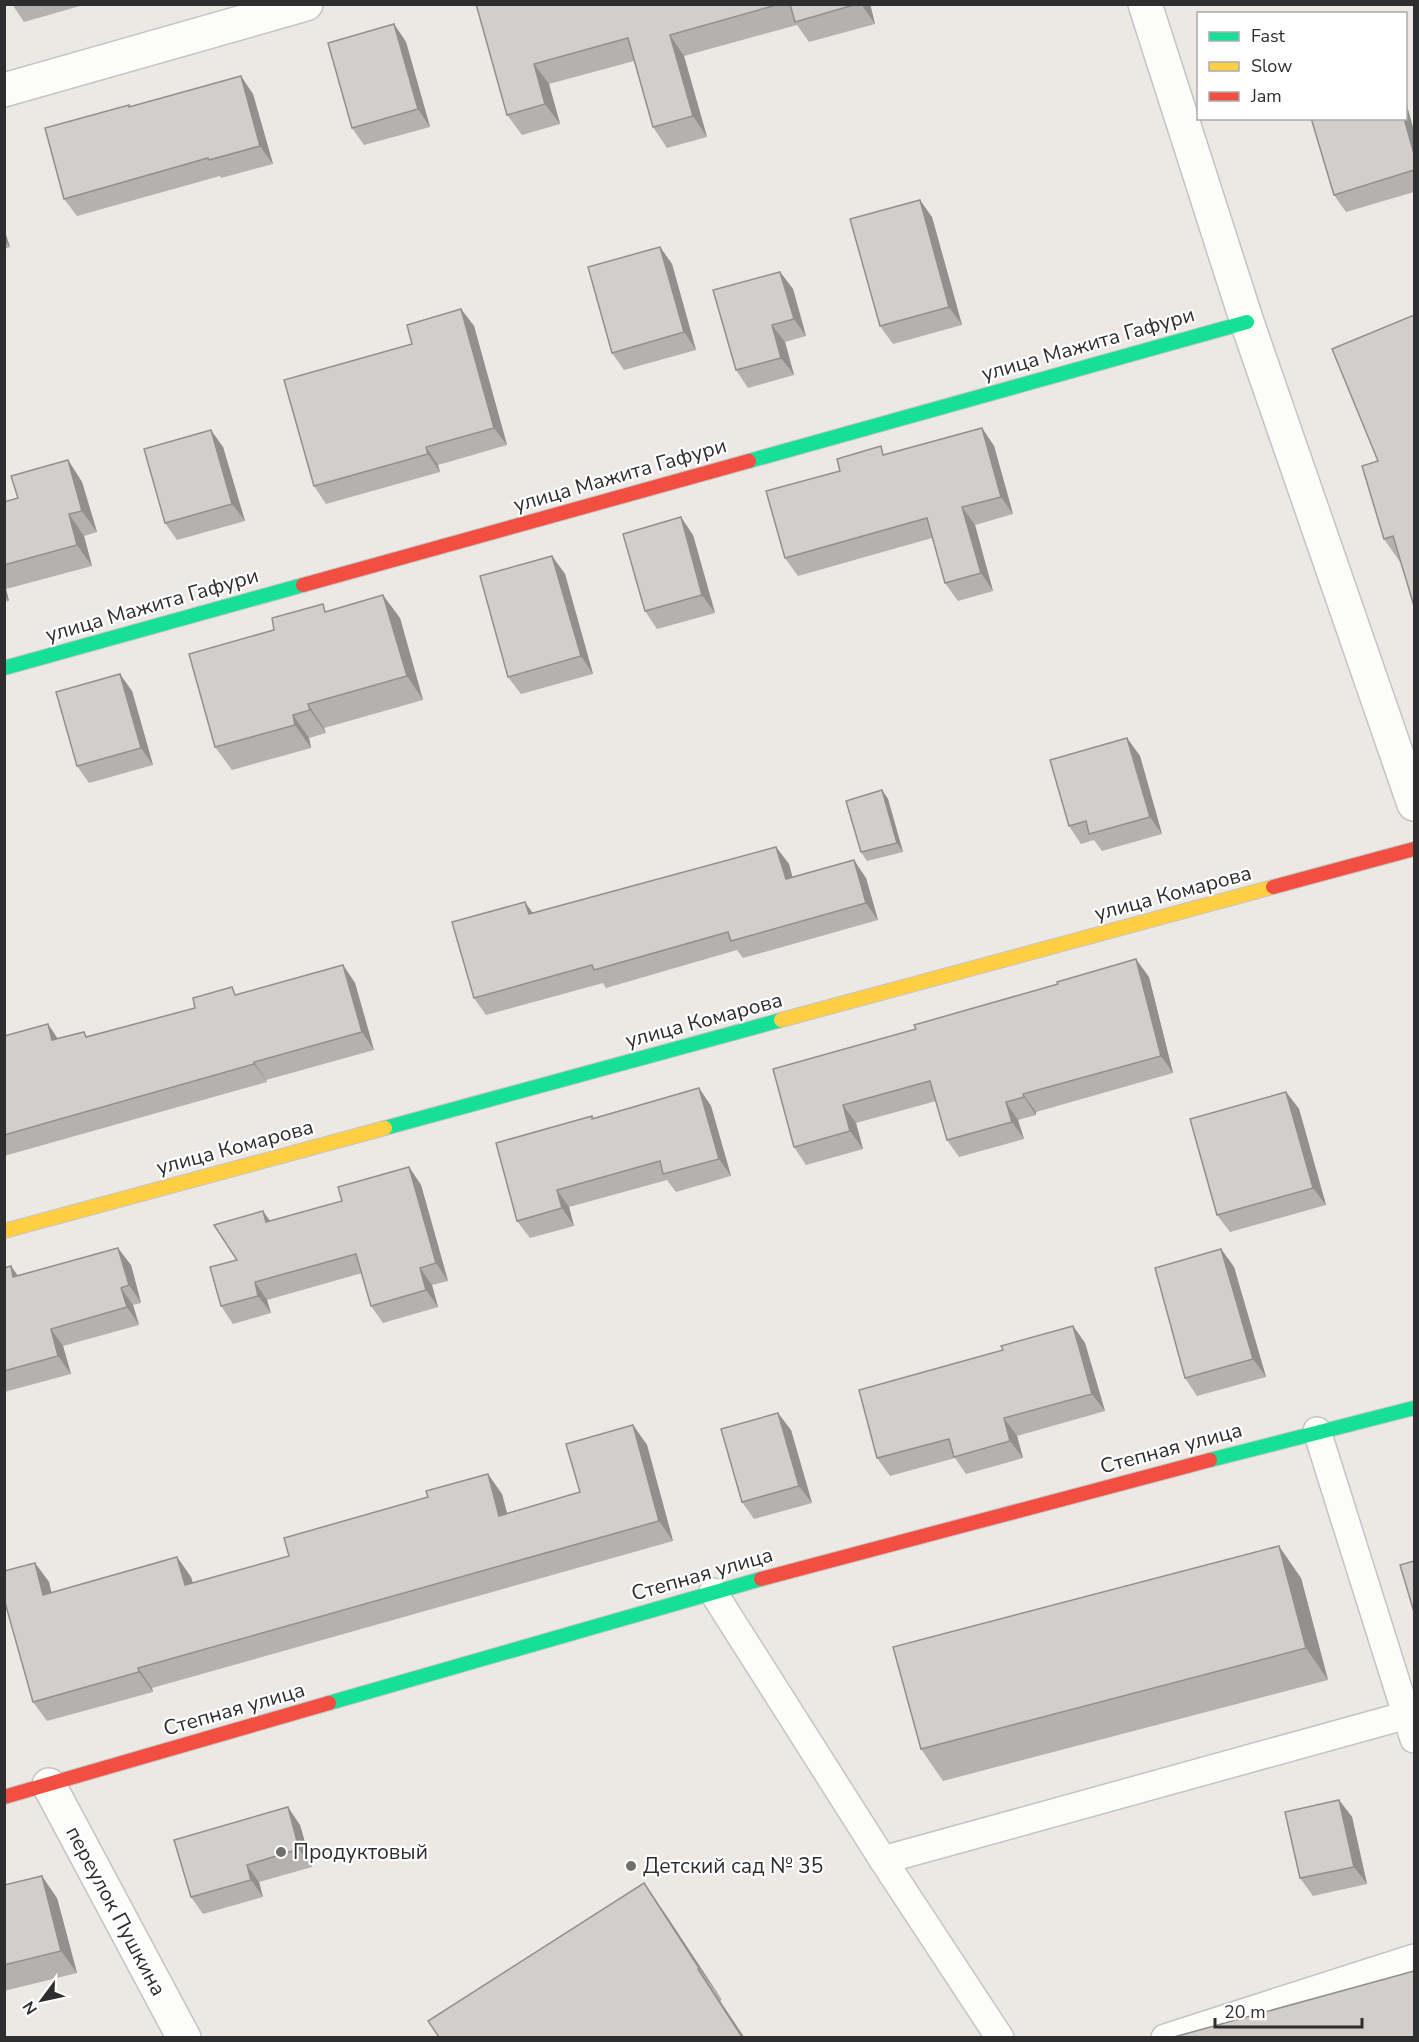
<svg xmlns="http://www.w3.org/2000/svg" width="1419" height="2042" viewBox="0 0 1419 2042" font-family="'Nunito Sans',sans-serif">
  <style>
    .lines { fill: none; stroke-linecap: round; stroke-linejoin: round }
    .lane-casing { stroke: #c5c4c5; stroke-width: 30 }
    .street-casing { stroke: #c5c4c5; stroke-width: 36 }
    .fast-casing { stroke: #c5c4c5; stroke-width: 16 }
    .slow-casing { stroke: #c5c4c5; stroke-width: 16 }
    .jam-casing { stroke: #c5c4c5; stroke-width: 16 }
    .lane { stroke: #fcfcfb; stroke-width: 27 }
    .street { stroke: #fcfcfb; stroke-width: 33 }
    .fast { stroke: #16e098; stroke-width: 14 }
    .slow { stroke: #ffcf43; stroke-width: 14 }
    .jam { stroke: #f24e42; stroke-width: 14 }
    .wall { fill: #b4b1af }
    .shaded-wall { fill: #92908e }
    .building { fill: #d1cecb; stroke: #92908e; stroke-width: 1.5 }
    .poi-dot { fill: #706f6e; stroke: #fff; stroke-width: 2 }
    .labels { text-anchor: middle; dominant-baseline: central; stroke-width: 4.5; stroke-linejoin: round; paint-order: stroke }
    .street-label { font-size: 21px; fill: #2e2e2e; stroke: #fff }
    .poi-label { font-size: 21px; fill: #2e2e2e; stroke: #fff; text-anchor: start }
  </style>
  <rect width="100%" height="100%" fill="#ece8e4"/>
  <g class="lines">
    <g class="lane-casing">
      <g id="lane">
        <path d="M1317,1431L1414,1739"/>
        <path d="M713,1592L883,1860L1000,2038"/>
        <path d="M883,1860L1407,1715"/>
        <path d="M1165,2038L1414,1958"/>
      </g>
    </g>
    <g class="street-casing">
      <g id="street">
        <path d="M1145,4L1247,322L1414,804"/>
        <path d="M4,90L306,4"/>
        <path d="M49,1785L184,2038"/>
      </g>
    </g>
    <g class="fast-casing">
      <g id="fast">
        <path d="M749,461L1247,322"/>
        <path d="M4,668L303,585"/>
        <path d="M385,1128L781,1020"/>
        <path d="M1210,1460L1414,1408"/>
        <path d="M329,1703L761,1579"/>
      </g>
    </g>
    <g class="slow-casing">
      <g id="slow">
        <path d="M781,1020L1273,887"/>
        <path d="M4,1231L385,1128"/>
      </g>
    </g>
    <g class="jam-casing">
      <g id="jam">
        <path d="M303,585L749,461"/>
        <path d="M1273,887L1414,849"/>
        <path d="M761,1579L1210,1460"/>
        <path d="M4,1797L329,1703"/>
      </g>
    </g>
    <use href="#lane" class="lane"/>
    <use href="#street" class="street"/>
    <use href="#fast" class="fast"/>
    <use href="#slow" class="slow"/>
    <use href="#jam" class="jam"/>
  </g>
  <g class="wall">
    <path d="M12,4H87L24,22Z"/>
    <path d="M476,4H870L875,24L809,42L797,25L684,56L707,137L667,148L653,127L634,61L549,84L560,124L522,135L507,115Z"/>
    <path d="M394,24L406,42L430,127L364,145L352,128Z"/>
    <path d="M253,94L273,164L221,178L220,176L77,216L64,199L129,105L130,107Z"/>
    <path d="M1406,102L1414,131V192L1346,212L1334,195L1406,118Z"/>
    <path d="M932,217L962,325L893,344L880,326Z"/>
    <path d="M4,229L10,247L4,249Z"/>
    <path d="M660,247L672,264L696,350L624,370L612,353Z"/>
    <path d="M780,272L793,289L806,336L785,342L794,375L748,388L736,370Z"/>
    <path d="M461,309L474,326L507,445L438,465L440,472L326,504L314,486L412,344Z"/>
    <path d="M1414,315L1401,562H1400L1384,539L1378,461Z"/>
    <path d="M982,428L994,446L1013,514L975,525L993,591L958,601L945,583L932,538L798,576L785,558L840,471L886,454Z"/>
    <path d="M223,447L245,521L177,540L165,523Z"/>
    <path d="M68,460L82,482L97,532L84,536L92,566L6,589L9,601L4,602V502L18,498Z"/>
    <path d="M693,535L715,613L657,629L645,611Z"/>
    <path d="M552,556L565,574L593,674L521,694L508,677Z"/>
    <path d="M327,611L400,618L423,700L324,728L326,733L309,738L311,748L232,770L215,747L274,630Z"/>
    <path d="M132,691L153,765L89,783L77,766Z"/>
    <path d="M1127,738L1140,756L1162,834L1102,851L1094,840L1081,844L1069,826Z"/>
    <path d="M882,790L888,799L903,852L867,861L861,852Z"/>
    <path d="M776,847L789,864L792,877L866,878L878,920L743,958L737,950L606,988L603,983L486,1015L474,998L533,913Z"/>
    <path d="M343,965L355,983L374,1050L266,1080L267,1082L4,1156V1076L58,1039L88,1037L195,1008L238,994Z"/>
    <path d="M1149,977L1173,1073L1036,1112V1115L1018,1120L1024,1139L959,1157L947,1140L936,1101L856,1123L863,1149L806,1165L794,1147L773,1069Z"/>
    <path d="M699,1088L711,1106L731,1176L676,1192L667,1180L569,1207L574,1226L530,1238L517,1221L592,1116L593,1118Z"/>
    <path d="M1286,1092L1299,1109L1326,1205L1230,1232L1217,1215Z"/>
    <path d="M409,1167L421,1185L448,1281L432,1285L438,1307L383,1323L371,1306L362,1273L267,1300L271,1313L233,1324L221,1306L237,1260L270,1221L342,1201Z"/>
    <path d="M1221,1249L1234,1267L1266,1377L1197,1396L1185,1378Z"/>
    <path d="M131,1265L141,1303L133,1305L139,1325L63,1346L71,1374L4,1392V1268L11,1266L17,1275Z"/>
    <path d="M1073,1326L1085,1343L1105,1411L1017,1436L1023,1458L966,1474L955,1458L890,1476L877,1458Z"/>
    <path d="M633,1425L647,1445L673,1541L152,1688L153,1692L47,1721L33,1702L35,1563L49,1582L51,1593L177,1557L191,1577L193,1583L289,1556L502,1494L507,1513L580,1492Z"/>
    <path d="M791,1430L812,1503L754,1519L742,1502Z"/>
    <path d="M1301,1578L1328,1680L943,1781L921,1749Z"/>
    <path d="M1339,1800L1352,1817L1367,1884L1313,1896L1300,1878Z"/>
    <path d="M300,1825L312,1867L259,1882L263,1897L203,1914L191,1897Z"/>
    <path d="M4,1885L57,1898L77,1973L4,1991Z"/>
    <path d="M666,1915L722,2000L720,2001L744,2037H439Z"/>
  </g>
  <g class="shaded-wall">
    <path d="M861,4H870L875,24Z"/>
    <path d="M394,24L406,42L430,127L418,109Z"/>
    <path d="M670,35L684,56L707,137L693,116Z"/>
    <path d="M534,64L549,84L560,124L545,104Z"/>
    <path d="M241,76L253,94L273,164L260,146Z"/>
    <path d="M1406,102L1414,131V154L1404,118H1406Z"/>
    <path d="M920,200L932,217L962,325L949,307Z"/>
    <path d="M4,229L10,247L4,240Z"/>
    <path d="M660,247L672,264L696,350L684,332Z"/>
    <path d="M780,272L793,289L806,336L794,319Z"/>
    <path d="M461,309L474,326L507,445L494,428Z"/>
    <path d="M772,325L785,342L794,375L781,358Z"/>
    <path d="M982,428L994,446L1013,514L1001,497Z"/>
    <path d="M211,430L223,447L245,521L232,504Z"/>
    <path d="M426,447L438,465L440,472L428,454Z"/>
    <path d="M68,460L82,482L97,532L82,511Z"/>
    <path d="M962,507L975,525L993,591L981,573Z"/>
    <path d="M69,514L84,536L92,566L77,545Z"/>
    <path d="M681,517L693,535L715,613L702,595Z"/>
    <path d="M552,556L565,574L593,674L581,656Z"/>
    <path d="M4,588L6,589L9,601L4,595Z"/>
    <path d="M383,595L400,618L423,700L407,676Z"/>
    <path d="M120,674L132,691L153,765L141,748Z"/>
    <path d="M308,704L324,728L326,733L310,710Z"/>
    <path d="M293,715L309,738L311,748L295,725Z"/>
    <path d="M1127,738L1140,756L1162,834L1150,817Z"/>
    <path d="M882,790L888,799L903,852L897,843Z"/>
    <path d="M776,847L789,864L798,897L786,879Z"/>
    <path d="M854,860L866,878L878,920L866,903Z"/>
    <path d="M525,902L537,919L529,914Z"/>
    <path d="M1136,959L1149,977L1173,1073L1161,1056Z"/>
    <path d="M343,965L355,983L374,1050L362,1032Z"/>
    <path d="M48,1024L60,1042L52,1040Z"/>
    <path d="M254,1062L266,1080L267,1082L254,1064Z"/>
    <path d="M699,1088L711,1106L731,1176L719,1159Z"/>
    <path d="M1286,1092L1299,1109L1326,1205L1313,1188Z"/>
    <path d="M1023,1094L1036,1112V1115L1024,1097Z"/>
    <path d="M1006,1102L1018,1120L1024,1139L1012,1122Z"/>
    <path d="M843,1105L856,1123L863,1149L850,1131Z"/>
    <path d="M409,1167L421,1185L448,1281L436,1263Z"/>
    <path d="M557,1190L569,1207L574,1226L562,1208Z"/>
    <path d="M263,1211L275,1228L266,1222Z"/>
    <path d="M118,1248L131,1265L141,1303L129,1285Z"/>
    <path d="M1221,1249L1234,1267L1266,1377L1253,1359Z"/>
    <path d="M11,1266L23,1283L13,1277Z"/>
    <path d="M420,1268L432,1285L438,1307L426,1290Z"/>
    <path d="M255,1282L267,1300L271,1313L258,1296Z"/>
    <path d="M121,1288L133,1305L139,1325L127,1307Z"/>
    <path d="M1073,1326L1085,1343L1105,1411L1092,1394Z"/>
    <path d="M51,1329L63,1346L71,1374L58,1356Z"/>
    <path d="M778,1413L791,1430L812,1503L799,1486Z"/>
    <path d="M1004,1418L1017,1436L1023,1458L1010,1441Z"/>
    <path d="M633,1425L647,1445L673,1541L659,1521Z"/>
    <path d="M488,1474L502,1494L513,1536L499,1516Z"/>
    <path d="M1279,1546L1301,1578L1328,1680L1306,1648Z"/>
    <path d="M177,1557L191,1577L199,1605L185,1585Z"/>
    <path d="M35,1563L49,1582L57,1615L43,1595Z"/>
    <path d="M138,1668L152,1688L153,1692L139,1672Z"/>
    <path d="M1339,1800L1352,1817L1367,1884L1354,1867Z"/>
    <path d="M288,1807L300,1825L312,1867L299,1849Z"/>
    <path d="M247,1865L259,1882L263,1897L251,1880Z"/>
    <path d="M42,1876L57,1898L77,1973L61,1951Z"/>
    <path d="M644,1883L666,1915L722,2000L699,1968Z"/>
    <path d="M698,1969L720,2001L744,2037H742Z"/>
  </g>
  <g class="building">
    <path d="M476,4H780L670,35L693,116L653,127L628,38L534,64L545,104L507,115Z"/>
    <path d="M790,4H857L795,22Z"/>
    <path d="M394,24L418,109L352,128L328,43Z"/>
    <path d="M241,76L260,146L209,160L208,158L64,199L45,128L129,105V107Z"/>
    <path d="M1311,118H1404L1414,154V170L1334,195Z"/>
    <path d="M920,200L949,307L880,326L850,219Z"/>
    <path d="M660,247L684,332L612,353L588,267Z"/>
    <path d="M780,272L794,319L772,325L781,358L736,370L713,290Z"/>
    <path d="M461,309L494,428L426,447L428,454L314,486L284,380L412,344L407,325Z"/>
    <path d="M1414,315V606L1393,536L1384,539L1362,466L1378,461L1332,349Z"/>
    <path d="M982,428L1001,497L962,507L981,573L945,583L927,518L785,558L766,491L840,471L837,459L881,446L883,455Z"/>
    <path d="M211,430L232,504L165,523L144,449Z"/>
    <path d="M68,460L82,511L69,514L77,545L4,565V502L18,498L11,476Z"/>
    <path d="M681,517L702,595L645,611L623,534Z"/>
    <path d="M552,556L581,656L508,677L480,576Z"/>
    <path d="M383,595L407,676L308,704L310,710L293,715L295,725L215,747L189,654L274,630L272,618L323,604L325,612Z"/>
    <path d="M120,674L141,748L77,766L56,692Z"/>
    <path d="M1127,738L1150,817L1089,834L1086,821L1069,826L1050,760Z"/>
    <path d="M882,790L897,843L861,852L846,801Z"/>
    <path d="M776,847L786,879L854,860L866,903L731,941L728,932L594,970L592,965L474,998L452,922L525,902L529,914Z"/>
    <path d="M1136,959L1161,1056L1023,1094L1024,1097L1006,1102L1012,1122L947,1140L930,1081L843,1105L850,1131L794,1147L773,1069L916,1029L914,1025L1058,984L1057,982Z"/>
    <path d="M343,965L362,1032L254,1062V1064L4,1135V1036L48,1024L52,1040L84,1032L86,1037L195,1008L193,998L232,987L235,995Z"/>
    <path d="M699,1088L719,1159L663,1174L660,1161L557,1190L562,1208L517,1221L496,1143L592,1116V1119Z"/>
    <path d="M1286,1092L1313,1188L1217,1215L1190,1119Z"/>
    <path d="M409,1167L436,1263L420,1268L426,1290L371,1306L356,1254L255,1282L258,1296L221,1306L210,1267L237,1260L214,1225L263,1211L266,1222L342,1201L338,1187Z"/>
    <path d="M118,1248L129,1285L121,1288L127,1307L51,1329L58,1356L4,1371V1268L11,1266L13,1277Z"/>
    <path d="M1221,1249L1253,1359L1185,1378L1155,1268Z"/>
    <path d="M1073,1326L1092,1394L1004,1418L1010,1441L954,1457L949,1439L877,1458L859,1390L1003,1350L1001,1346Z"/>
    <path d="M778,1413L799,1486L742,1502L721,1429Z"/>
    <path d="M633,1425L659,1521L138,1668L139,1672L33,1702L4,1599V1571L35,1563L43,1595L177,1557L185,1585L289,1556L284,1538L428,1497L426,1491L488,1474L499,1516L580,1492L566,1444Z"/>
    <path d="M1279,1546L1306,1648L921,1749L893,1647Z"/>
    <path d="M1414,1561V1612L1400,1565Z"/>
    <path d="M1339,1800L1354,1867L1300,1878L1285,1812Z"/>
    <path d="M288,1807L299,1849L247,1865L251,1880L191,1897L174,1840Z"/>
    <path d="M42,1876L61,1951L4,1965V1885Z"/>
    <path d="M644,1883L699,1968L698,1969L742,2037H439L428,2021Z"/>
    <path d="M1414,1971V2037H1174Z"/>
  </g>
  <g class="poi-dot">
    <circle cx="281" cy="1852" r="6"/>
    <circle cx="631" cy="1866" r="6"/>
  </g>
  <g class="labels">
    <g class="street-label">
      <text transform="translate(1088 344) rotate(-16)">улица Мажита Гафури</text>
      <text transform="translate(620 475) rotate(-16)">улица Мажита Гафури</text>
      <text transform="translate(152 605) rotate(-16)">улица Мажита Гафури</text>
      <text transform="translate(1173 893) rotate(-15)">улица Комарова</text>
      <text transform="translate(704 1020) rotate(-15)">улица Комарова</text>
      <text transform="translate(235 1147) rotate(-15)">улица Комарова</text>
      <text transform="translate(1171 1448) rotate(-15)">Степная улица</text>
      <text transform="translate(702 1574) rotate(-16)">Степная улица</text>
      <text transform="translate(234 1709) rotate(-16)">Степная улица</text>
      <text transform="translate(116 1911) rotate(62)">переулок Пушкина</text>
    </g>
    <g class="poi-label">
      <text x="293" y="1852">Продуктовый</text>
      <text x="643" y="1866">Детский сад № 35</text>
    </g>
  </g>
  <rect width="1419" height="2042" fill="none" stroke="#2e2e2e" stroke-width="12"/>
  <rect x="1197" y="12" width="210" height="108" fill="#ffffff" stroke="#ababab" stroke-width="1.5"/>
  <rect x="1209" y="32" width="30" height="9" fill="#16e098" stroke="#ababab" stroke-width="1.5"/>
  <text x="1251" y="42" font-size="18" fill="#2e2e2e">Fast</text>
  <rect x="1209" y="62" width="30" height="9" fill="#ffcf43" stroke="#ababab" stroke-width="1.5"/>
  <text x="1251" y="72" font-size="18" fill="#2e2e2e">Slow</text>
  <rect x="1209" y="92" width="30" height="9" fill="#f24e42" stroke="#ababab" stroke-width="1.5"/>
  <text x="1251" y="102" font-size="18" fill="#2e2e2e">Jam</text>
  <g transform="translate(42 2000) rotate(237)" stroke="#ffffff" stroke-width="4.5" paint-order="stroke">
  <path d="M0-4.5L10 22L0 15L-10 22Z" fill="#2e2e2e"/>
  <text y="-9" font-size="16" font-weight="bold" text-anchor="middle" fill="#2e2e2e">N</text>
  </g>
  <path d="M1215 2018v9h147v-9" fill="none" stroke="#2e2e2e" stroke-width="3"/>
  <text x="1224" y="2018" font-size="18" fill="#2e2e2e" stroke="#ffffff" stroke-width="4.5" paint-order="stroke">20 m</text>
</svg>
